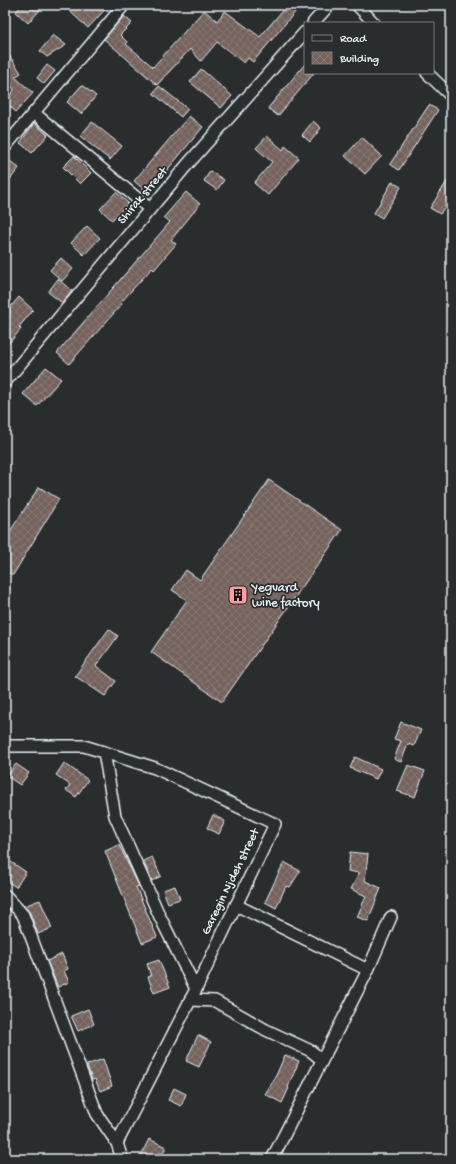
<svg xmlns="http://www.w3.org/2000/svg" width="456" height="1164" viewBox="0 0 456 1164" font-family="'Gochi Hand',sans-serif">
  <style>
    .building { fill: url(#building-cross-hatch); stroke: #e8f1f8 }
    .lines { fill: none; stroke-linecap: round; stroke-linejoin: round }
    .street-casing { stroke: #e8f1f8; stroke-width: 14 }
    .street { stroke: #2a2d2e; stroke-width: 11 }
    .labels { text-anchor: middle; dominant-baseline: central; stroke-width: 3.5; stroke-linejoin: round; paint-order: stroke }
    .street-label { font-size: 13px; fill: #e8f1f8; stroke: #2a2d2e }
    .poi-label { font-size: 13px; fill: #e8f1f8; stroke: #2a2d2e; text-anchor: start }
  </style>
  <defs>
    <pattern id="building-cross-hatch" width="8" height="8" patternUnits="userSpaceOnUse"><rect width="8" height="8" fill="#74625b"/><path d="M0 0l8 8M0 8l8-8" fill="none" stroke="#887973"/></pattern>
  </defs>
  <rect width="100%" height="100%" fill="#2a2d2e"/>
  <filter id="ink" filterUnits="userSpaceOnUse"><feTurbulence type="fractalNoise" baseFrequency=".025" numOctaves="2"/><feDisplacementMap in="SourceGraphic" scale="8" xChannelSelector="R" yChannelSelector="G"/><feConvolveMatrix kernelMatrix="1 2 1 2 8 2 1 2 1" color-interpolation-filters="sRGB"/></filter>
  <g filter="url(#ink)">
    <g class="building">
      <path d="M22,5H38L42,8L28,23L16,12Z"/>
      <path d="M63,5H109L88,28Z"/>
      <path d="M287,5H301L253,62L248,58L244,63L217,42L201,61L190,49L157,85L104,39L124,16L132,23L120,35L127,42L126,44L153,67L204,10L217,21L225,11L260,37Z"/>
      <path d="M53,35L66,45L47,57L40,51Z"/>
      <path d="M5,49L21,73L15,77L33,93L16,112L5,102L14,90L5,75Z"/>
      <path d="M305,64V73H314L278,116L268,108Z"/>
      <path d="M47,65L55,71L44,84L37,78Z"/>
      <path d="M201,69L232,96L221,108L190,82Z"/>
      <path d="M82,85L96,96L81,114L67,102Z"/>
      <path d="M159,86L188,109L181,117L153,93Z"/>
      <path d="M429,105L438,110L399,170L390,164Z"/>
      <path d="M189,116L203,127L148,193L134,181Z"/>
      <path d="M313,121L321,128L310,142L302,135Z"/>
      <path d="M92,122L122,146L110,160L80,136Z"/>
      <path d="M34,123L48,135L32,153L20,143Z"/>
      <path d="M267,136L283,150L285,146L299,158L268,195L254,183L272,162L256,148Z"/>
      <path d="M362,137L382,156L365,174L345,156Z"/>
      <path d="M74,156L91,173L80,184L63,167Z"/>
      <path d="M5,157L19,168L5,186Z"/>
      <path d="M210,171L224,180L217,190L204,181Z"/>
      <path d="M451,175V197L440,214L430,208Z"/>
      <path d="M392,182L401,187L382,218L374,213Z"/>
      <path d="M116,192L128,203L112,220L100,209Z"/>
      <path d="M186,192L200,204L171,240L176,244L154,270L152,268L121,302L122,304L69,364L57,353L170,222L164,217Z"/>
      <path d="M87,226L100,238L84,255L71,243Z"/>
      <path d="M61,258L73,269L62,281L50,270Z"/>
      <path d="M58,279L72,291L62,303L48,292Z"/>
      <path d="M19,297L33,310L19,327L21,329L5,348V319L11,312L8,310Z"/>
      <path d="M46,367L61,379L37,406L23,394Z"/>
      <path d="M269,480L342,530L222,702L151,652L187,600L172,590L186,570L200,580Z"/>
      <path d="M39,487L59,499L13,575L5,571V539Z"/>
      <path d="M109,629L118,636L96,666L116,681L105,696L75,676Z"/>
      <path d="M401,722L421,730L414,746L408,744L401,762L394,759L401,741L394,739Z"/>
      <path d="M355,757L381,769L376,779L350,768Z"/>
      <path d="M64,763L88,780L76,797L66,790L70,785L56,775Z"/>
      <path d="M16,764L29,773L20,785L7,776Z"/>
      <path d="M408,765L425,771L415,797L397,791Z"/>
      <path d="M213,815L225,821L219,834L207,828Z"/>
      <path d="M119,845L139,886L136,887L157,937L142,943L105,851Z"/>
      <path d="M350,852L368,854L365,881L381,888L368,921L357,917L366,896L351,889L359,873L348,871Z"/>
      <path d="M152,857L161,876L152,881L143,861Z"/>
      <path d="M5,858L26,872L16,887L5,880Z"/>
      <path d="M284,862L300,871L290,887L286,886L276,908L265,902Z"/>
      <path d="M175,886L180,899L168,903L163,890Z"/>
      <path d="M40,900L52,928L38,934L30,913L24,906Z"/>
      <path d="M62,954L68,969L64,971L69,982L58,987L47,961Z"/>
      <path d="M159,960L170,987L154,993L148,977L151,976L147,964Z"/>
      <path d="M88,1009L94,1024L78,1031L71,1016Z"/>
      <path d="M198,1035L211,1042L199,1067L186,1061Z"/>
      <path d="M285,1055L299,1061L288,1087L289,1088L282,1103L265,1094L274,1080Z"/>
      <path d="M103,1059L112,1086L100,1091L95,1079L92,1080L87,1065Z"/>
      <path d="M174,1088L186,1094L181,1106L168,1100Z"/>
      <path d="M149,1139L166,1147L160,1159H150L141,1155Z"/>
    </g>
    <g class="lines">
      <g class="street-casing">
        <g id="street">
          <path d="M357,5L374,23"/>
          <path d="M313,23L329,5"/>
          <path d="M427,73L451,96"/>
          <path d="M34,113L150,209"/>
          <path d="M5,147L124,5"/>
          <path d="M5,382L187,165L305,32"/>
          <path d="M5,746H84L155,768L275,824L196,989L117,1143"/>
          <path d="M104,752L115,816L160,917L196,989"/>
          <path d="M5,895L23,915L97,1114L117,1143L122,1159"/>
          <path d="M236,905L368,970"/>
          <path d="M190,1000L215,1001L266,1030L311,1051L322,1060"/>
          <path d="M272,1159L368,970L391,917"/>
        </g>
      </g>
      <use href="#street" class="street"/>
    </g>
  </g>
  <defs>
    <g id="building-square" transform="scale(1)"><rect x="-9" y="-9" width="18" height="18" rx="4" fill="#ff9aa2" stroke="#2a2d2e"/><path d="M-4-6H4V6H1V3H-1V6H-4ZM-2.5-4.3h1.7v1.8h-1.7ZM.8-4.3h1.7v1.8H.8ZM-2.5-1h1.7V.8h-1.7ZM.8-1h1.7V.8H.8Z" fill="#111"/></g>
  </defs>
  <g fill-rule="evenodd">
    <use href="#building-square" x="238" y="595"/>
  </g>
  <g class="labels">
    <g class="street-label">
      <text transform="translate(143 196) rotate(-50)">Shirak street</text>
      <text transform="translate(231 882) rotate(-64)">Garegin Njdeh street</text>
    </g>
    <g class="poi-label">
      <text x="252" y="588">Yegvard<tspan x="252" dy="15">wine factory</tspan></text>
    </g>
  </g>
  <rect width="456" height="1164" fill="none" stroke="#2a2d2e" stroke-width="20"/>
  <rect x="10" y="10" width="436" height="1144" fill="none" stroke="#e8f1f8" stroke-width="1.5" filter="url(#ink)"/>
  <rect x="304" y="22" width="130" height="52" fill="#2a2d2e" stroke="#767b7f"/>
  <rect x="312" y="35" width="20" height="6" fill="#2a2d2e" stroke="#767b7f"/>
  <text x="340" y="42" font-size="12" fill="#e8f1f8">Road</text>
  <rect x="312" y="52" width="20" height="12" fill="url(#building-cross-hatch)" stroke="#767b7f"/>
  <text x="340" y="62" font-size="12" fill="#e8f1f8">Building</text>
</svg>
